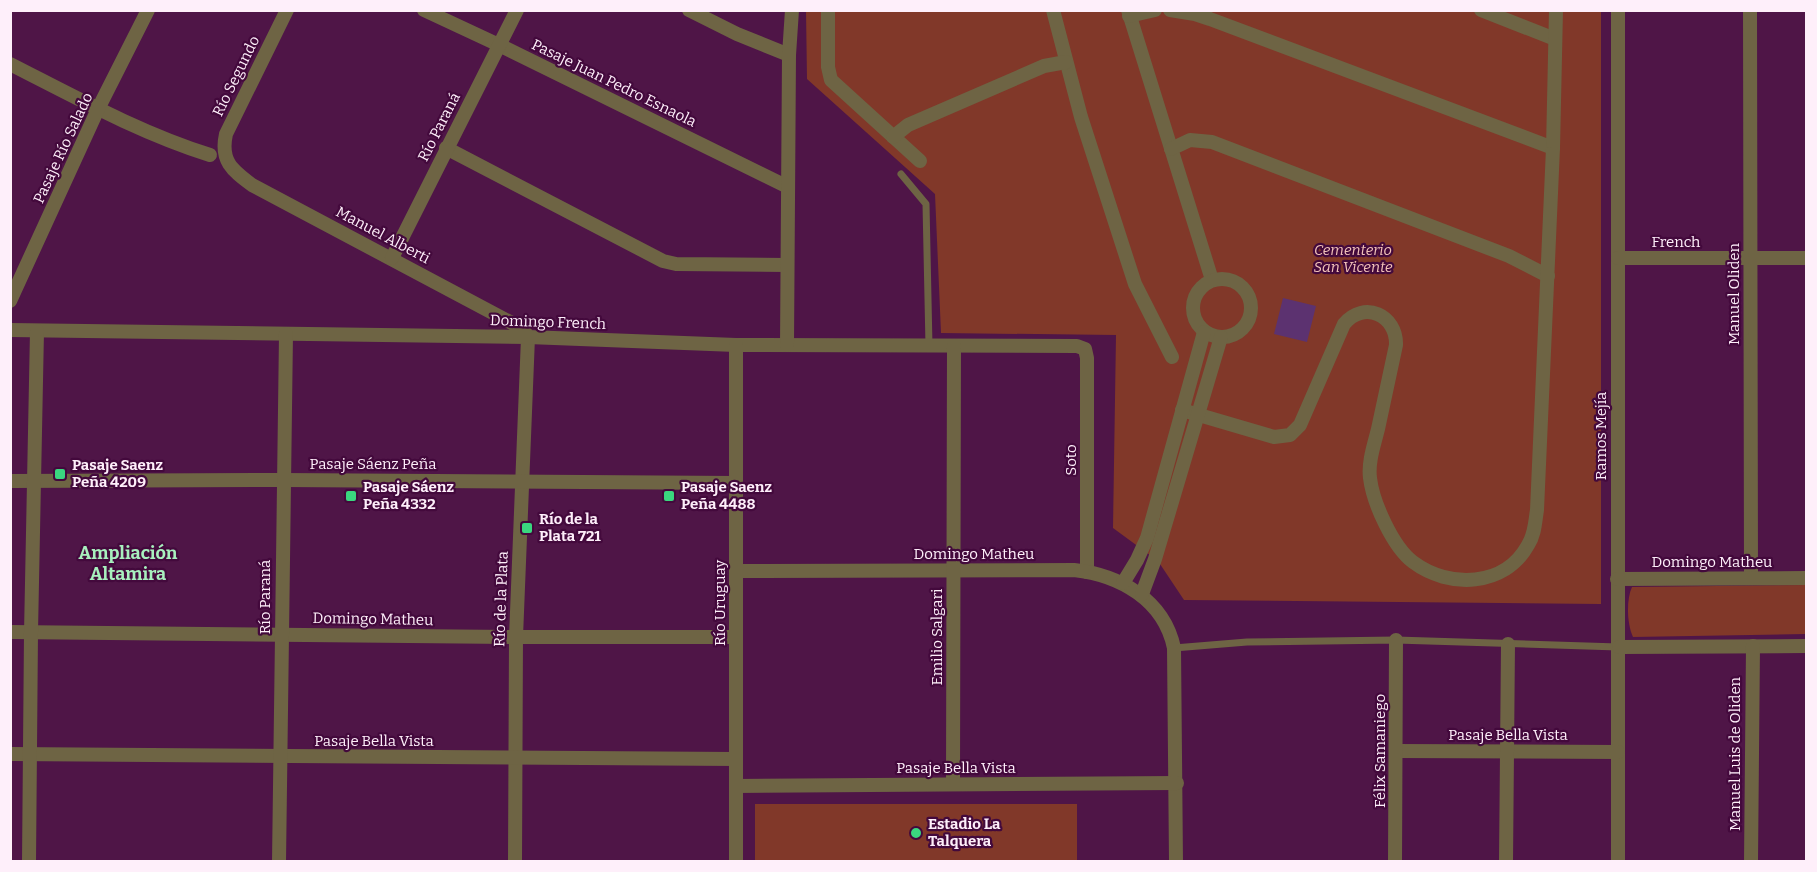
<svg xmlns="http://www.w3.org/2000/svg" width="1817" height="872" viewBox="0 0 1817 872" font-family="Bitter,serif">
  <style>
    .green { fill: #813829 }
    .building { fill: #5c3270 }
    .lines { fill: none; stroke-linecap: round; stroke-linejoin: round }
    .lane { stroke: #6e6444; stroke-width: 7 }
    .street { stroke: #6e6444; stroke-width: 14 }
    .poi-dot { fill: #3ad77f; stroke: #43093c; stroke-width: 2 }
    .labels { text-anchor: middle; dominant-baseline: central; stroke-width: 4.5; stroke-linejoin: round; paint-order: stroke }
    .street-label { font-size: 15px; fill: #feeffa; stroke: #43093c }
    .park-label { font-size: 15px; font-style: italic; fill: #f3c4b9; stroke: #43093c }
    .poi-label { font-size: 15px; font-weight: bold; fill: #feeffa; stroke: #43093c; text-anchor: start }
    .quarter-label { font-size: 18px; font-weight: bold; fill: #a8f0be; stroke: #43093c }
  </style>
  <rect width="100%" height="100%" fill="#4f1547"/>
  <g class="green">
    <path d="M806,11H1601V604L1184,600L1158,561L1113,528L1116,335L941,333L935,194L807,79Z"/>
    <path d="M1806,585V634L1633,637C1627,624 1626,600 1632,587Z"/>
    <rect x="755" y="804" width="322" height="57"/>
  </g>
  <path class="building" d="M1283,298L1316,306L1307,342L1274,334Z"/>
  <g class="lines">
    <g class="lane">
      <path d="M901,174L926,204L929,346"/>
      <path d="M1174,648L1247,642L1396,640L1618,647"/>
    </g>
    <g class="street">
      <path d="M287,10L226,134C220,161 232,170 252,185L523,329L528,337L516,637L515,862"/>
      <path d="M424,10L499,45L788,187"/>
      <path d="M689,10L737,34L789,55"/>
      <path d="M828,10V67L831,80L920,161"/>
      <path d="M1053,10L1081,117L1135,284L1172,357"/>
      <path d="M1128,10L1212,280"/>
      <path d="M1170,10L1195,14L1210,19L1553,148"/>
      <path d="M1481,10L1555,39"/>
      <path d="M1618,10V862"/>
      <path d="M1750,10L1751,578"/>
      <path d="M1129,16L1155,10"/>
      <path d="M10,64C75,97 140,133 210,155"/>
      <path d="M893,137L908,125L1044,66L1066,62"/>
      <path d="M446,148L663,261L676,264L787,265"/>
      <path d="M1171,149L1190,140L1212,142L1509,256L1548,276"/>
      <path d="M392,258L517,10"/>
      <path d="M1618,258H1806"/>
      <circle cx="1222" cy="308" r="29"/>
      <path d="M10,301L98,109L148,10"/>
      <path d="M10,330L528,337L736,345L1077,346L1085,349L1087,358V572"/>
      <path d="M787,345L789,55L792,10"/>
      <path d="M1182,410L1274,437L1290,435L1300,425L1344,324C1364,300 1397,315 1396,345C1390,373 1384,401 1378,429C1374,445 1368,462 1370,478C1373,503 1393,547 1413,562C1449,589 1505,587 1528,545C1535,534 1535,522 1537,510L1553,148L1556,10"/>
      <path d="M10,481L283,480L736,483"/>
      <path d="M736,571L1074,570C1120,575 1164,600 1174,648L1176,862"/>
      <path d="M1617,579L1806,578"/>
      <path d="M1123,583L1137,560L1147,538L1204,332"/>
      <path d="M1142,594L1155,559L1221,337"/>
      <path d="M10,632L516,637H736"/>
      <path d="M1619,647L1806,646"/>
      <path d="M1396,751L1618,752"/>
      <path d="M10,754L736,759"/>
      <path d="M953,784L954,346"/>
      <path d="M736,786L1177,783"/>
      <path d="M29,862L31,633L37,331"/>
      <path d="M279,862L286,334"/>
      <path d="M736,862V345"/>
      <path d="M1395,862L1396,640"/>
      <path d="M1506,862L1508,644"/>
      <path d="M1751,862L1753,646"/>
    </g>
  </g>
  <g class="poi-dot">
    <rect x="54" y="468" width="12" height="12" rx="3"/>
    <rect x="345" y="490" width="12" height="12" rx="3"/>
    <rect x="663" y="490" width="12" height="12" rx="3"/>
    <rect x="521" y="522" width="12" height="12" rx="3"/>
    <circle cx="916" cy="833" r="6"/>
  </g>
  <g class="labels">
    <g class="street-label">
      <text transform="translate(236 76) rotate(-64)">Río Segundo</text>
      <text transform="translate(614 83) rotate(26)">Pasaje Juan Pedro Esnaola</text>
      <text transform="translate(439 127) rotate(-63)">Río Paraná</text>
      <text transform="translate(63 148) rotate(-65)">Pasaje Río Salado</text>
      <text transform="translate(383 235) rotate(28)">Manuel Alberti</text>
      <text x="1676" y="242">French</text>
      <text transform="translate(1734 294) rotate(-90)">Manuel Oliden</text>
      <text transform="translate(548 322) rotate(2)">Domingo French</text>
      <text transform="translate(1601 436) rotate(-90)">Ramos Mejía</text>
      <text transform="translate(1071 460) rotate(-90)">Soto</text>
      <text x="373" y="464">Pasaje Sáenz Peña</text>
      <text x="974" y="554">Domingo Matheu</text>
      <text x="1712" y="562">Domingo Matheu</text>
      <text transform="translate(265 597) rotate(-90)">Río Paraná</text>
      <text transform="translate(501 599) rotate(-88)">Río de la Plata</text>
      <text transform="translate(720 603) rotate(-90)">Río Uruguay</text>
      <text transform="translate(373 619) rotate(1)">Domingo Matheu</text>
      <text transform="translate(937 637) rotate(-90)">Emilio Salgari</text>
      <text x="1508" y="735">Pasaje Bella Vista</text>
      <text x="374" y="741">Pasaje Bella Vista</text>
      <text transform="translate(1380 751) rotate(-90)">Félix Samaniego</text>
      <text transform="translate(1735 754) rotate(-90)">Manuel Luis de Oliden</text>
      <text x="956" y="768">Pasaje Bella Vista</text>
    </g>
    <g class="park-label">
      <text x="1353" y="250">Cementerio<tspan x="1353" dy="17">San Vicente</tspan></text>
    </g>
    <g class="poi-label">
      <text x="72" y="465">Pasaje Saenz<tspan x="72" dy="17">Peña 4209</tspan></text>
      <text x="363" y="487">Pasaje Sáenz<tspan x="363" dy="17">Peña 4332</tspan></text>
      <text x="681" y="487">Pasaje Saenz<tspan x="681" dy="17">Peña 4488</tspan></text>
      <text x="539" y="519">Río de la<tspan x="539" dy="17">Plata 721</tspan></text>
      <text x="928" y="824">Estadio La<tspan x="928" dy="17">Talquera</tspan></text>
    </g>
    <g class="quarter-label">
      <text x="128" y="553">Ampliación<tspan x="128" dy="21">Altamira</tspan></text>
    </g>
  </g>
  <rect width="1817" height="872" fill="none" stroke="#feeffa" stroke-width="24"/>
</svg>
